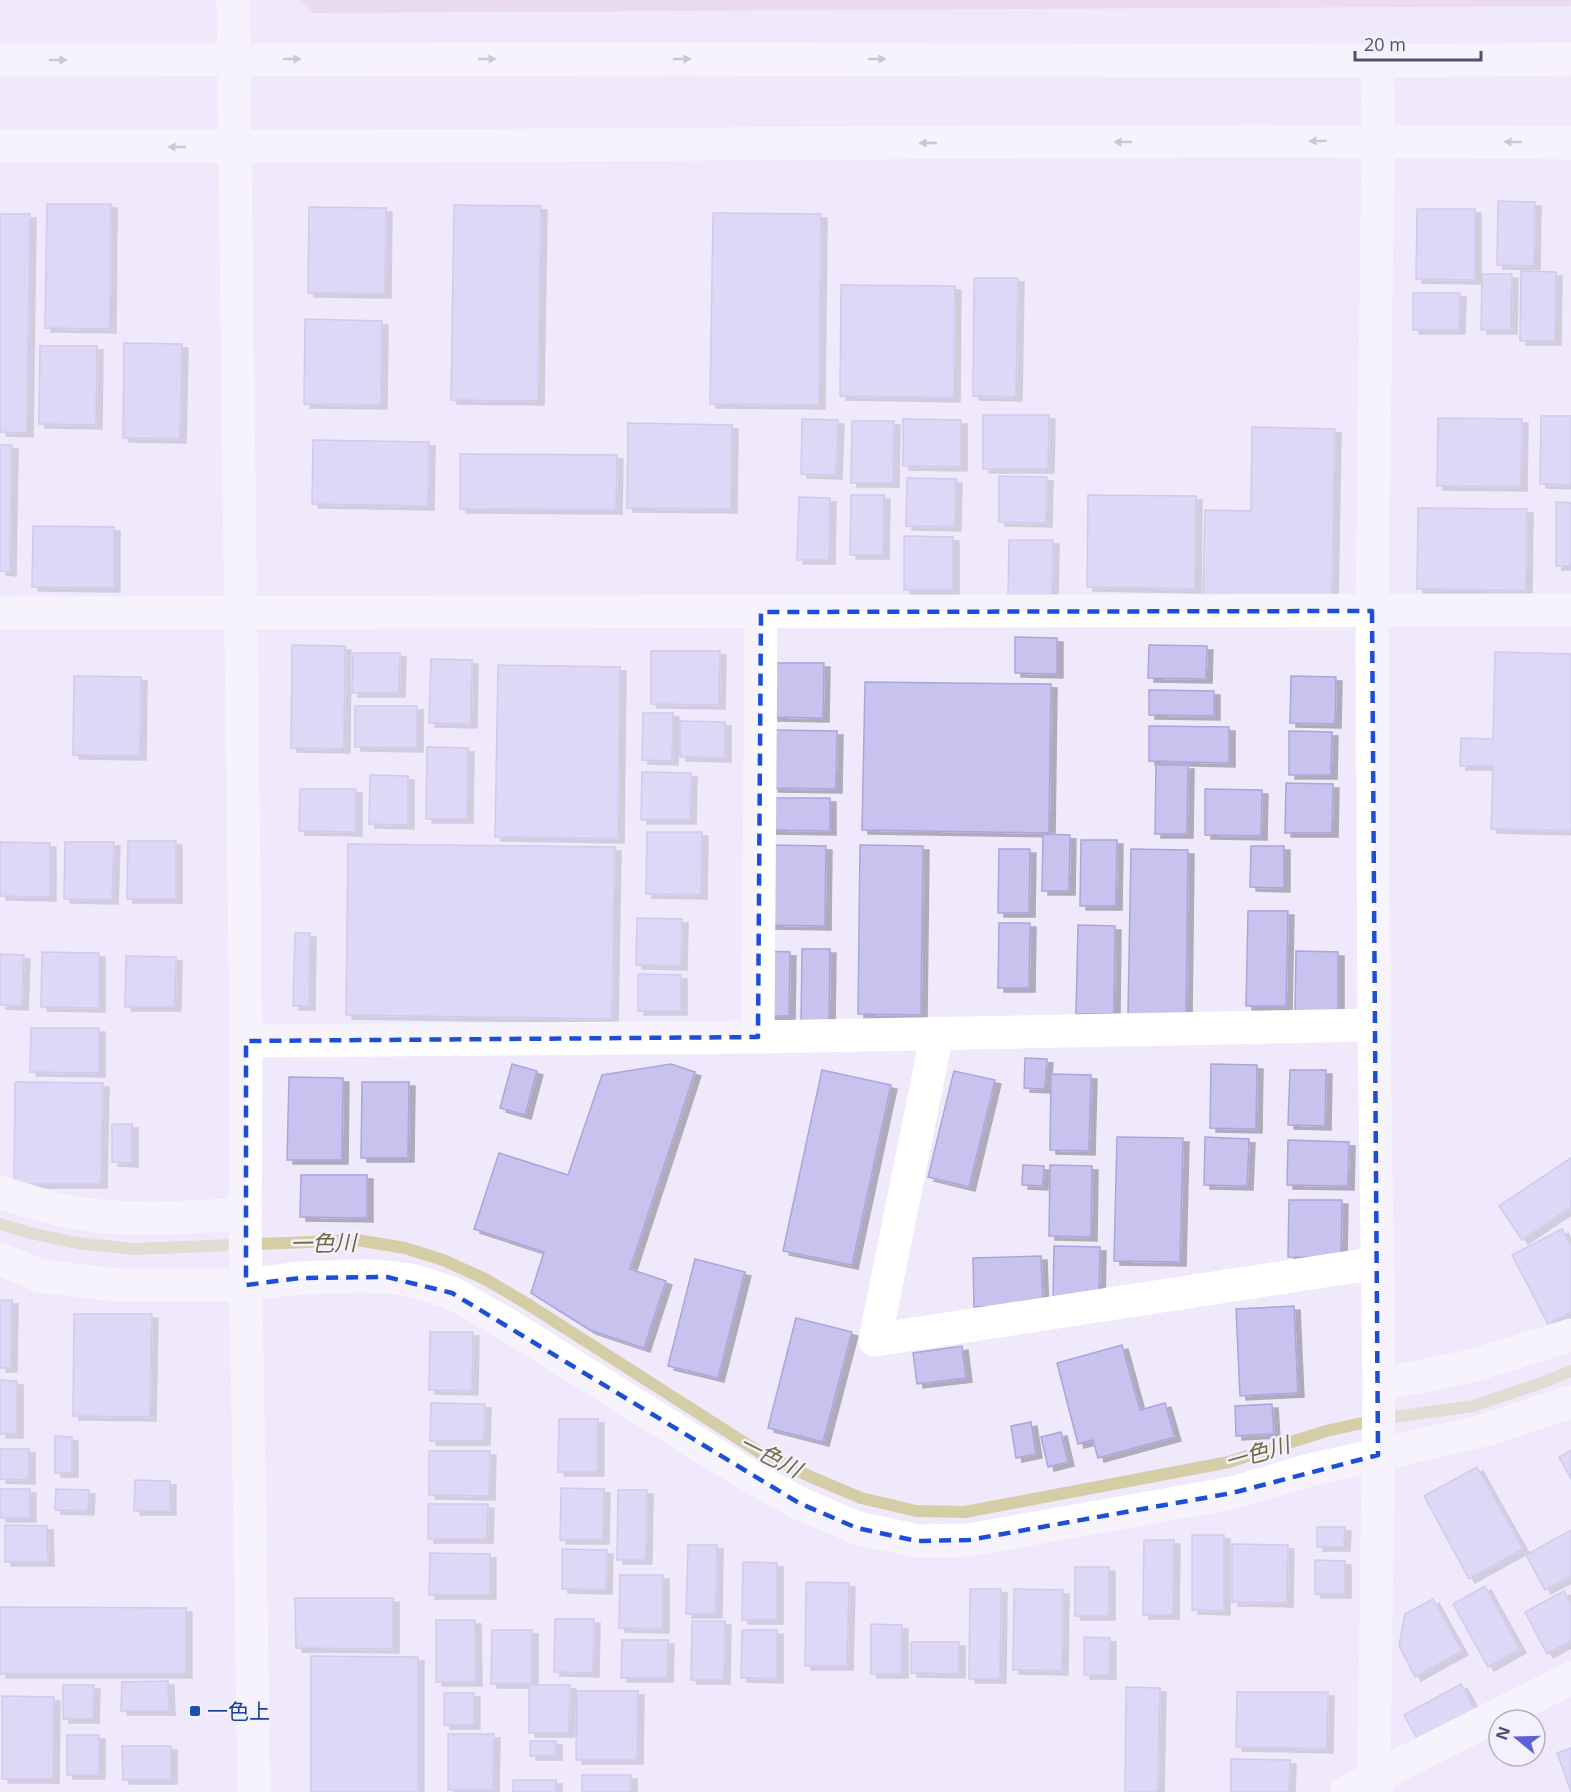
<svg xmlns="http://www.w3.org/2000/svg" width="1571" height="1792" viewBox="0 0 1571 1792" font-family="'Open Sans','Noto Sans JP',sans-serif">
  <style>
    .green { fill: #e7c9de }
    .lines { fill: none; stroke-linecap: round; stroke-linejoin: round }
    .stream { stroke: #d4cda6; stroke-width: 12 }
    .building { fill: #c8c3ee; stroke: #aaa5df; stroke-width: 1.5; filter: url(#shadow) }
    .minor { stroke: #fff; stroke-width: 33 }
    .oneway { fill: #9f9eb2 }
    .marked { fill: none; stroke: #1d4ed8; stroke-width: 4.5; stroke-dasharray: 12 8; stroke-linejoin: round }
    .transit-dot { fill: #1a4fb4; stroke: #f4f0fd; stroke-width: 2 }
    .labels { text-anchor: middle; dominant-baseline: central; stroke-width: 5; stroke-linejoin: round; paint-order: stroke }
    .transit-label { font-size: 21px; fill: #164399; stroke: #f4f0fd; text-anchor: start }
    .water-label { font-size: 22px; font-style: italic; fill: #706a41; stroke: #f4f0fd }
  </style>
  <defs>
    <filter id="shadow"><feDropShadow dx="6" dy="4" stdDeviation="0" flood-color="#0004"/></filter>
  </defs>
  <rect width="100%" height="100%" fill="#efe9fb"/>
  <path class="green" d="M299,0H1571V6L312,13Z"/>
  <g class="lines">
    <path class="stream" d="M0,1224L30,1233L77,1243L134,1249L357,1240L405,1248L443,1260L485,1279L529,1305L759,1452L809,1476L861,1498L916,1511L965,1512L1229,1462L1326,1431L1380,1419L1473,1406L1547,1381L1571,1371"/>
  </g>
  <g class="building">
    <path d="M1498,201L1535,202L1534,266L1497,265Z"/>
    <path d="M47,204H111L110,329L45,328Z"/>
    <path d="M454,205L541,206L538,401L451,400Z"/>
    <path d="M309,207L386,208L385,294L308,293Z"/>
    <path d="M1417,209H1475V280L1416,279Z"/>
    <path d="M713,213L821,214L819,405L710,404Z"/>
    <path d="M0,214H30L27,433L0,432Z"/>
    <path d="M1521,271L1556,272L1555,341H1520Z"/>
    <path d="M1482,274H1512L1511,330H1481Z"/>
    <path d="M974,278H1018L1016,397L973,396Z"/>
    <path d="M841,285L955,286L954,398L840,396Z"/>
    <path d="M1413,293H1460L1459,330H1413Z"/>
    <path d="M305,319L382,321L381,405L304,404Z"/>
    <path d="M124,343L182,344L180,439L123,438Z"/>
    <path d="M40,346H97L96,425L39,424Z"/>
    <path d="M983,415H1049L1048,469H983Z"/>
    <path d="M1541,416H1571V485L1540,484Z"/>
    <path d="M1438,418L1522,419L1521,487L1437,486Z"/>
    <path d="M802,419L838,420L836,475L801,474Z"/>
    <path d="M903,419L961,420V467L903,466Z"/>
    <path d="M852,421H894L893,483H851Z"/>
    <path d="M628,423L732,425L731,509L627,508Z"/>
    <path d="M1252,427L1335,429L1332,597L1203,595L1205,510L1251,511Z"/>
    <path d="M313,440L429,442L428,506L312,504Z"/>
    <path d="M0,445H12L10,572L0,571Z"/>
    <path d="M460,454L617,455L616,510L460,509Z"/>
    <path d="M999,476L1047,477L1046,523L999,522Z"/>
    <path d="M907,478L956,479L955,527L906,526Z"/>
    <path d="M851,495H884L883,555H850Z"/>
    <path d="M1088,495L1196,496L1195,589L1087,587Z"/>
    <path d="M799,497L830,498L829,560H797Z"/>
    <path d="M1556,502L1571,503V566H1556Z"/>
    <path d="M1418,508L1527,509L1526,591L1417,589Z"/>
    <path d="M33,526L114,527V588L32,587Z"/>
    <path d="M904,536L953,537V590H904Z"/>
    <path d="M1009,540H1053L1052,598H1008Z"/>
    <path d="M1015,637L1057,638V674L1015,673Z"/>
    <path d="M292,645L345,646L344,749L291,748Z"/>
    <path d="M1149,645L1207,646L1206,679L1148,678Z"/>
    <path d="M651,651H720L719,705L651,704Z"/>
    <path d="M1495,652L1571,654V831L1491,829L1493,766H1460L1461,738L1493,739Z"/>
    <path d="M353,653H400L399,693H352Z"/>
    <path d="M431,659L472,660L471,724L429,723Z"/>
    <path d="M772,663H824L823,718L772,717Z"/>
    <path d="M498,665L620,667L618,839L495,837Z"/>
    <path d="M74,676L141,677L140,756L73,755Z"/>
    <path d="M1291,676L1336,677L1335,724L1290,723Z"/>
    <path d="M865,682L1051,684L1049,833L862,830Z"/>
    <path d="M1149,690L1214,691V716L1149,715Z"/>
    <path d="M355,706H417V748L355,747Z"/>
    <path d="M643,713H673L672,761L642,760Z"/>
    <path d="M680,721L725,722V758L680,757Z"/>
    <path d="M1149,726L1229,727V763L1149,761Z"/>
    <path d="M773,730L837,731L836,789L772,788Z"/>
    <path d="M1289,731L1332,732L1331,775H1289Z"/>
    <path d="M427,747L468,748L467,819H426Z"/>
    <path d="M1156,765H1188L1187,834H1155Z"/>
    <path d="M642,772L691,773L690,820H641Z"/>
    <path d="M370,775L408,776V825L369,824Z"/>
    <path d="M1286,783L1333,784L1332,833H1285Z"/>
    <path d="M300,789H356V832L299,831Z"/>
    <path d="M1205,789L1262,790L1261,836L1205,835Z"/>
    <path d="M769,798H830V831L769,830Z"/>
    <path d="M647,832H702L701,895L646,894Z"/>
    <path d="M1043,834L1070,835L1069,891H1042Z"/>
    <path d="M1081,840H1117L1116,906H1080Z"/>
    <path d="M128,841H176V899H127Z"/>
    <path d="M0,842L50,843V897L0,896Z"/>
    <path d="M65,842H114L112,900L64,899Z"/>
    <path d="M348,844L615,847L612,1019L346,1015Z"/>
    <path d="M770,845L826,846L825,926L768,925Z"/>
    <path d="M860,845L923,846L921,1015L858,1014Z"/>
    <path d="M1251,846H1284V888L1250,887Z"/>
    <path d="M999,849H1030L1029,913H998Z"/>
    <path d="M1131,849L1188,850L1186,1016L1128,1015Z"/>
    <path d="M1248,911H1288L1286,1006H1246Z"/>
    <path d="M637,918L682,919L681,966L636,965Z"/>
    <path d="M999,923H1030L1029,988H998Z"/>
    <path d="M1078,925L1115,926L1114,1014H1076Z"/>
    <path d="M295,933H310L309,1006H293Z"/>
    <path d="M802,949H830L829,1023H801Z"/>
    <path d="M764,951L790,952L789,1016H763Z"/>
    <path d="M1296,951L1338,952V1017L1295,1016Z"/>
    <path d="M42,952L99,953V1008L41,1007Z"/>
    <path d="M0,954L24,955L22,1006L0,1005Z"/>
    <path d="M126,956L176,957L175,1007H125Z"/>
    <path d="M638,974L681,975V1011H638Z"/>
    <path d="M31,1028H99V1073L30,1072Z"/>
    <path d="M1025,1058L1047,1059L1045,1089L1024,1088Z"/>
    <path d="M512,1064L537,1071L525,1115L500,1108Z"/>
    <path d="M671,1064L695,1072L630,1269L666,1281L644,1348L590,1330L531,1293L544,1252L474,1229L499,1153L568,1175L602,1075Z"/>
    <path d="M1211,1064L1257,1065L1256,1129L1210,1128Z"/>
    <path d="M822,1070L891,1085L852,1265L783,1251Z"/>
    <path d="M1290,1070H1326L1325,1126L1288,1125Z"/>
    <path d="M954,1071L995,1080L969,1187L928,1177Z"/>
    <path d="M1051,1074L1091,1075L1089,1151L1050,1150Z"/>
    <path d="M289,1077L343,1078L342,1160H287Z"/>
    <path d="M15,1082L103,1083L101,1184H14Z"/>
    <path d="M362,1082H409L408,1158H361Z"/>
    <path d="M112,1124H132V1163L112,1162Z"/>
    <path d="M1117,1137L1183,1138L1180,1262L1114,1261Z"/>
    <path d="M1205,1137L1249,1139L1247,1186L1204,1185Z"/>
    <path d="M1288,1140L1349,1142L1348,1186L1287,1185Z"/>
    <path d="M1571,1158V1207L1522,1240L1499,1206Z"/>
    <path d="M1023,1165L1044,1166L1043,1186L1022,1185Z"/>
    <path d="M1050,1165L1092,1166L1091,1237L1049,1236Z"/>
    <path d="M301,1175H367V1218L300,1217Z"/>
    <path d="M1289,1200H1342L1341,1258L1288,1257Z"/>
    <path d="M1562,1229L1571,1247V1312L1548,1324L1512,1255Z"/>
    <path d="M1054,1246L1100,1247L1099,1299L1053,1298Z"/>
    <path d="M1041,1256L1043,1306L974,1307L973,1258Z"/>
    <path d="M695,1259L745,1272L718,1378L668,1366Z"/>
    <path d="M0,1300H12L11,1368H0Z"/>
    <path d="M1294,1306L1298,1393L1240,1396L1236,1309Z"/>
    <path d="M74,1314H152L150,1417L73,1416Z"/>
    <path d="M796,1318L852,1332L823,1442L768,1428Z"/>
    <path d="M430,1332H473L472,1391L429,1390Z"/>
    <path d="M1122,1345L1140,1410L1165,1403L1175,1437L1098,1458L1093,1440L1078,1444L1057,1363Z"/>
    <path d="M962,1346L966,1378L917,1384L913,1353Z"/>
    <path d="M0,1380L17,1381V1434H0Z"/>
    <path d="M431,1403L485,1404L484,1441H430Z"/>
    <path d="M1272,1404L1274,1434L1236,1436L1235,1406Z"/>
    <path d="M559,1419H598V1472H558Z"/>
    <path d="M1031,1422L1036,1454L1016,1458L1011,1426Z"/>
    <path d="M1061,1432L1068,1462L1048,1467L1041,1437Z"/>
    <path d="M55,1436L72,1437V1473H55Z"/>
    <path d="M0,1449H29V1480L0,1479Z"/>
    <path d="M1571,1450V1479L1559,1457Z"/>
    <path d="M429,1451H490L489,1496L429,1495Z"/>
    <path d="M1477,1467L1523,1549L1469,1579L1424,1496Z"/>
    <path d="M135,1480L170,1481V1511H134Z"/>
    <path d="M561,1488L604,1489L603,1540H560Z"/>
    <rect x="0" y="1489" width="30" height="29"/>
    <path d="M56,1489L89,1490L88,1511L55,1510Z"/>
    <path d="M618,1490H647L646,1560H617Z"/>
    <path d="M428,1504H488L487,1539H428Z"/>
    <path d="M5,1525L47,1526L48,1562H5Z"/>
    <path d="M1317,1527H1345L1344,1547H1317Z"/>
    <path d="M1571,1530V1576L1545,1590L1526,1555Z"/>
    <path d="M1192,1535H1224V1611L1192,1610Z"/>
    <path d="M1144,1540H1174L1173,1615H1143Z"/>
    <path d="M1232,1544L1288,1545L1287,1603L1232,1602Z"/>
    <path d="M688,1545H717L716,1614H686Z"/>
    <path d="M562,1549L607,1550L606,1590L562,1589Z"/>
    <path d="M430,1553L490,1554V1595H429Z"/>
    <path d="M1315,1560L1345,1561V1594H1315Z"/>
    <path d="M743,1562L777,1563V1620H742Z"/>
    <rect x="1075" y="1567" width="34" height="49"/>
    <path d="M620,1575H663V1629L619,1628Z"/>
    <path d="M806,1582L849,1583L847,1666H805Z"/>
    <path d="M1485,1586L1520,1649L1488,1667L1453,1604Z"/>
    <path d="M970,1589H1001L1000,1679H969Z"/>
    <path d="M1014,1589L1063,1590L1062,1671L1013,1670Z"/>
    <path d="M1564,1591L1571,1605V1641L1547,1654L1525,1612Z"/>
    <path d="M295,1598H393V1649L296,1648Z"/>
    <path d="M1433,1599L1462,1651L1415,1677L1399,1646L1405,1614Z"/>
    <path d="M0,1607L186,1608V1674H0Z"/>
    <path d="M555,1619H594L593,1673L554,1672Z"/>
    <path d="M436,1620H475L476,1682H436Z"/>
    <path d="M692,1621H725L724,1680H691Z"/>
    <path d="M871,1624L902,1625V1674H871Z"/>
    <path d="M492,1630H532V1684H491Z"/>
    <path d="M742,1630H777V1679L741,1678Z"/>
    <path d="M1084,1637L1110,1638V1675H1084Z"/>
    <path d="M622,1640H668L667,1678H621Z"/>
    <path d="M911,1642H959V1674L911,1673Z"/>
    <path d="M311,1656L418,1657V1792H311Z"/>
    <path d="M168,1681L169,1711H121L122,1682Z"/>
    <path d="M1461,1684L1477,1713L1420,1744L1404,1715Z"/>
    <path d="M63,1685H94L93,1719H63Z"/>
    <path d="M529,1685H570L569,1733H529Z"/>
    <path d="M1126,1687L1160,1688L1158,1792H1125Z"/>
    <path d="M577,1691H638L637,1760H576Z"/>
    <path d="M1237,1692H1328L1327,1749L1236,1747Z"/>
    <rect x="444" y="1693" width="30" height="32"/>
    <path d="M2,1696L54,1697L53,1779H2Z"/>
    <path d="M448,1734H494L493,1790H448Z"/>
    <rect x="67" y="1735" width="32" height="40"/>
    <rect x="530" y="1741" width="26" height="15"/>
    <path d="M122,1746H171V1780H123Z"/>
    <path d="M1571,1748V1792L1557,1753Z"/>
    <path d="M1231,1759L1290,1760L1289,1792H1231Z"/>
    <rect x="582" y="1775" width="49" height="17"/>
    <rect x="513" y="1780" width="43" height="12"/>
  </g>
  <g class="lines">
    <g class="minor">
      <path d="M233,0L246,1041L245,1227L254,1792"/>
      <path d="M0,60L685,59L1377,61L1571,59"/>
      <path d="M0,146C524,149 1047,137 1571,143"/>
      <path d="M0,613L1571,610"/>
      <path d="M937,1034L875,1340L1377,1263"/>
      <path d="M758,1037L761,612"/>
      <path d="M246,1041L758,1037L1374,1025"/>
      <path d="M0,1192C29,1201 59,1212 89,1215C140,1221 193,1217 245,1214"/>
      <path d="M0,1259L41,1276L116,1285H246L300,1278L362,1276L387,1277L411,1280L452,1293L508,1325L746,1474L799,1503L857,1528L917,1541L969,1540L1232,1493L1306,1471L1486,1430L1571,1402"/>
      <path d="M1379,1385L1475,1365L1571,1335"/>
      <path d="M1346,1792L1571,1678"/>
      <path d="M1377,1792L1374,1778L1379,1385L1374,1025L1372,611L1378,141L1377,61"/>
    </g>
  </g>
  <defs><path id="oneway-solid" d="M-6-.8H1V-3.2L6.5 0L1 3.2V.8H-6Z" transform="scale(1.5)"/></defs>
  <g class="oneway">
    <use href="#oneway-solid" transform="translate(292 59)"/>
    <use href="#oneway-solid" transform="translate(487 59)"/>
    <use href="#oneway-solid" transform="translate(682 59)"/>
    <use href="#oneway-solid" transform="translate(877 59)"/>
    <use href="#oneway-solid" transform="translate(58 60)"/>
    <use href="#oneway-solid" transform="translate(1318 141) rotate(179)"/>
    <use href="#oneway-solid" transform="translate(1123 142) rotate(180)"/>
    <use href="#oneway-solid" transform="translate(1513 142) rotate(-179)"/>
    <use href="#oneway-solid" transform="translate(928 143) rotate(180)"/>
    <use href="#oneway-solid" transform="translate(177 147) rotate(-180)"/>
  </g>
  <path d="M0 0H1571V1792H0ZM1372,611L1378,1455L1232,1493L969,1540L917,1541L857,1528L799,1503L452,1293L387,1277L300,1278L246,1285V1041L758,1037L761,612Z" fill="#efe9fb" fill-opacity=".55" fill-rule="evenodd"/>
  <path class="marked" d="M1372,611L1378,1455L1232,1493L969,1540L917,1541L857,1528L799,1503L452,1293L387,1277L300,1278L246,1285V1041L758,1037L761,612Z"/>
  <rect class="transit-dot" x="189" y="1705" width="12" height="12" rx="3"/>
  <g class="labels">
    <g class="transit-label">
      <text x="207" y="1711">一色上</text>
    </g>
    <g class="water-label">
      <text transform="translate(323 1242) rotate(-1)">一色川</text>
      <text transform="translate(1257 1452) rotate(-16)">一色川</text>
      <text transform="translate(771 1455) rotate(27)">一色川</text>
    </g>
  </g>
  <g transform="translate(1517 1738) rotate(289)"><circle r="28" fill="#f4f0fd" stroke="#b3b0c6" stroke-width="1.5"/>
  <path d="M0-4.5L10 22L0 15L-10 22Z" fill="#5a64d9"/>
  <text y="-9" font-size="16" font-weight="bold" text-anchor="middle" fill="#514f73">N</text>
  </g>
  <path d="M1355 51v9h126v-9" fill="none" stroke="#514f73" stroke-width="3"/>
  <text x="1364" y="51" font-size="18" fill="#514f73" stroke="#f4f0fd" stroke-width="4.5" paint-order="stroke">20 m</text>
</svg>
